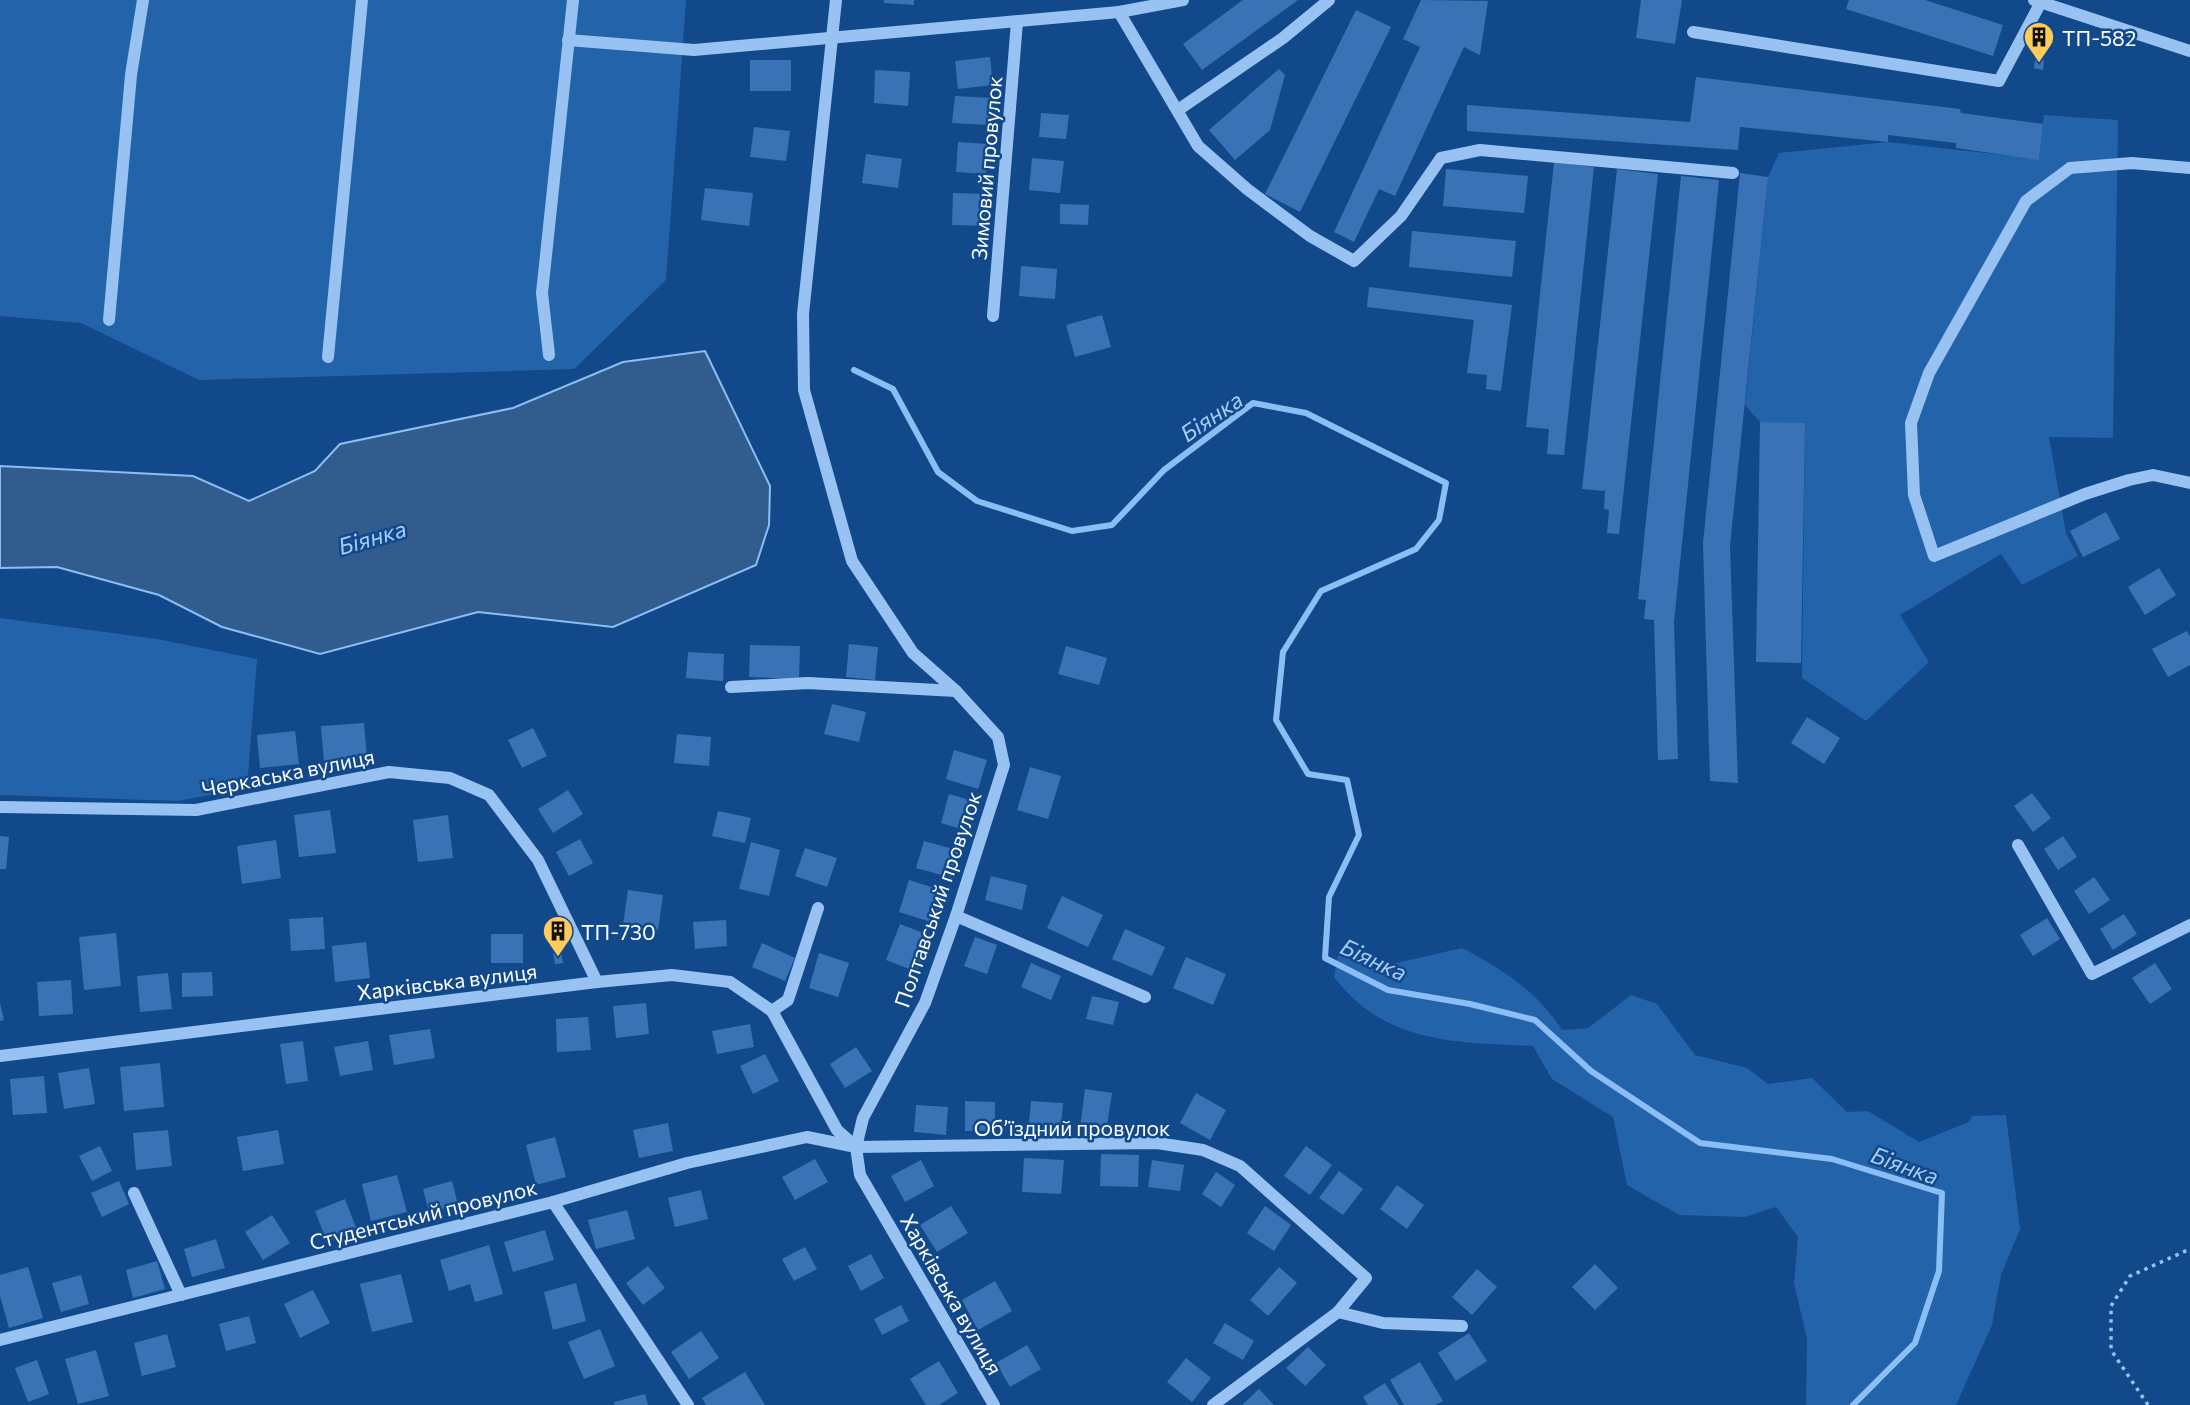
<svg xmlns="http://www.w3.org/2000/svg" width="2190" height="1405" viewBox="0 0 2190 1405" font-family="Commissioner,sans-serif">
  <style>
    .green { fill: #2363aa }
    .water { fill: #325c8d; stroke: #8abef5; stroke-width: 2 }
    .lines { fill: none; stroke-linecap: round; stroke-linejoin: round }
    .stream { stroke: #8abef5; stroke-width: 6 }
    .building { fill: #3a73b5 }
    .path { stroke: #98c2f1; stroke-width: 3.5; stroke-dasharray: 3.5 5; stroke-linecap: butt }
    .minor { stroke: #98c2f1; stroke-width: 12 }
    .labels { text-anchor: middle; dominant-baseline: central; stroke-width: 5; stroke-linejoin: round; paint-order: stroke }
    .poi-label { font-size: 21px; fill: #fff; stroke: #12498b; text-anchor: start }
    .street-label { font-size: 21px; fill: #fff; stroke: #12498b }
    .water-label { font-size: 23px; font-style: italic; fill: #a4ccf9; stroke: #12498b }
  </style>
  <rect width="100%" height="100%" fill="#12498b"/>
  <g class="green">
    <path d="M0,0H686L666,280L574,369L199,380L81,323L0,316Z"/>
    <path d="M2044,115L2118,120L2113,438L2049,437L2066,533L2078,556L2022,585L2001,554L1900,615L1929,662L1866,721L1802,678L1805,424L1760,422L1745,405L1768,177L1779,153L1888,142L2039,159Z"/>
    <path d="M0,618L157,639L257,659L247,788L178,801L0,795Z"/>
    <path d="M1462,948C1502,969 1537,991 1562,1030L1588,1028L1631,995L1657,1004L1695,1055L1747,1068L1768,1084L1812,1078L1847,1112L1868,1111L1919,1142L1969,1122L1972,1116L2006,1115L2020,1229L2001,1275L1992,1325L1956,1405H1806L1807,1339L1794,1283L1798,1237L1776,1207L1745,1217L1679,1215L1627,1185L1613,1117L1552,1079L1533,1046C1456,1042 1386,1045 1334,977L1339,950L1370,969Z"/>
  </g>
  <path class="water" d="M705,351L770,486L769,525L756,565L613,627L478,612L320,654L222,627L159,595L57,567L0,568V466L193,476L249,501L315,471L340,444L513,408L623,362Z"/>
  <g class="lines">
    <path class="stream" d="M854,370L893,389L938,472L977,501L1072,531L1112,525L1164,470L1253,403L1306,413L1446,483L1439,520L1416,549L1321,591L1283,652L1276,720L1308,774L1347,780L1359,835L1329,897L1325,958L1388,990L1470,1004L1535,1020L1591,1071L1700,1143L1832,1159L1942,1193L1939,1271L1915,1343L1853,1405"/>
  </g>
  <g class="building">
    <path d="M884,0H914V5L884,3Z"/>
    <path d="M1243,0H1298L1202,70L1183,44Z"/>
    <path d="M1421,0L1488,1L1480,55L1464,47L1395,196L1379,189L1354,242L1334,232L1420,47L1403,39Z"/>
    <path d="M1641,0H1682L1675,44L1636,38Z"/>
    <path d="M1849,0H1925L2003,25L1993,56L1846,9Z"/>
    <path d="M1356,10L1391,27L1300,212L1265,194Z"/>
    <path d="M990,57L993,85L958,89L955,61Z"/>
    <path d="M2035,59L2044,60L2043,70L2034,68Z"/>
    <rect x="750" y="60" width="41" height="31"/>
    <path d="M1279,69L1285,75L1270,130L1235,160L1209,130Z"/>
    <path d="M875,70L910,72L908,106L874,103Z"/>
    <path d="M1696,77L1960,109L1961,113L2043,124L2039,160L1956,148V143L1888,135V142L1740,127L1738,150L1467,131V105L1690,122Z"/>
    <path d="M955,96L991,98L989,125L952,123Z"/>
    <path d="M1041,113L1069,115L1066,139L1039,137Z"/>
    <path d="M754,127L790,131L786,161L750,157Z"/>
    <path d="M958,142L988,144L986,174L956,172Z"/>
    <path d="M866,154L902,159L898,188L862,183Z"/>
    <path d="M1032,158L1064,161L1060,193L1029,190Z"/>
    <path d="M1554,162L1594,167L1564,455L1547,454L1549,429L1526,427Z"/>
    <path d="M1446,169L1528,176L1524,213L1443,206Z"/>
    <path d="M1617,169L1658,174L1619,534L1607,533L1609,510L1604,509L1605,491L1582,489Z"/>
    <path d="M1740,173L1768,177L1730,546L1738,783L1710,781L1703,543Z"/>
    <path d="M1681,176L1719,180L1674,622L1678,759L1658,760L1654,620L1644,619L1646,600L1638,599Z"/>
    <path d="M705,188L753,193L749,226L701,220Z"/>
    <path d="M953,193L986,194L985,226L952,225Z"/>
    <path d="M1060,204L1089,205L1088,225L1060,224Z"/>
    <path d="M1412,231L1516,241L1512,277L1409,267Z"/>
    <path d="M1021,266L1057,269L1055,299L1019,296Z"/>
    <path d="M1369,287L1512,305L1501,391L1486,389L1487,375L1467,373L1474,320L1367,307Z"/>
    <path d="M1102,315L1111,347L1075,357L1066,325Z"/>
    <path d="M1760,422L1805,423L1801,663L1756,662Z"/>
    <path d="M2106,512L2120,539L2083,557L2070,531Z"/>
    <path d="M2159,568L2176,595L2145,615L2128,587Z"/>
    <path d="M2187,631L2190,637V665L2168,677L2152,649Z"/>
    <path d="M849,644L878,647L875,680L846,677Z"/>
    <path d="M750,645L800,646L799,679L749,677Z"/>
    <path d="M1066,646L1107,658L1099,685L1058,674Z"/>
    <path d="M688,652L724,654L723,681L686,678Z"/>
    <path d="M832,704L866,712L859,742L824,734Z"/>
    <path d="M1807,717L1840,738L1824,764L1791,743Z"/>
    <path d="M364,723L367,758L324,762L321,726Z"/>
    <path d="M533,728L547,756L522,768L508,740Z"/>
    <path d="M295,731L299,764L260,768L257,735Z"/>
    <path d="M677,734L711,737L709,766L674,763Z"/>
    <path d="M954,750L987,760L978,789L946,779Z"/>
    <path d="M1030,767L1061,776L1048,819L1017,810Z"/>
    <path d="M568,790L583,814L553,833L538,809Z"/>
    <path d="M2032,793L2051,818L2033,832L2014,806Z"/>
    <path d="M949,794L973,801L964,830L941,823Z"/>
    <path d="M330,810L336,853L299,857L294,815Z"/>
    <path d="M718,811L751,818L745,843L712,836Z"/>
    <path d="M448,815L453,858L418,862L413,820Z"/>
    <path d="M0,836L9,837L6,869H0Z"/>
    <path d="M2063,836L2077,857L2058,870L2044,849Z"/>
    <path d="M580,839L593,863L569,876L556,852Z"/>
    <path d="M276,840L281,878L242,884L237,846Z"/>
    <path d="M924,841L960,851L953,878L916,868Z"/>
    <path d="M751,842L780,850L769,896L739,889Z"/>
    <path d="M805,848L837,858L827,887L795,876Z"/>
    <path d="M991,876L1027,885L1022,910L985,900Z"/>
    <path d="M2094,877L2110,900L2089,914L2074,891Z"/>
    <path d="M909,880L944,891L934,923L899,912Z"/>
    <path d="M628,890L663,895L658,930L623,925Z"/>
    <path d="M1062,896L1103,915L1088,947L1047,928Z"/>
    <path d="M2124,914L2137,934L2113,950L2100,929Z"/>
    <path d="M323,917L325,949L291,951L289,919Z"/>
    <path d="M2047,918L2060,939L2033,956L2020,935Z"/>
    <path d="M726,920L727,946L695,949L693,922Z"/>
    <path d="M900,924L931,936L917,972L886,960Z"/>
    <path d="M1125,929L1165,947L1152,976L1112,959Z"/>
    <path d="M116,933L121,986L84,990L79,937Z"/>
    <rect x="491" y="934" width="32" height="29"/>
    <path d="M975,937L997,945L987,974L964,966Z"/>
    <path d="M366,942L370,978L335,982L332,946Z"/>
    <path d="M762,943L795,958L785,981L752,967Z"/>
    <path d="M561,952L563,963L555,964L553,953Z"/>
    <path d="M819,953L849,963L838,997L809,988Z"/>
    <path d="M1186,957L1226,974L1213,1005L1173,988Z"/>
    <path d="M1031,963L1061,976L1051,1000L1021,987Z"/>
    <path d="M2155,963L2172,989L2150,1004L2132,978Z"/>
    <path d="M212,972L213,996L182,997V973Z"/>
    <path d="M168,973L172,1009L140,1012L137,976Z"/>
    <path d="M71,980L73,1014L39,1016L37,982Z"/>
    <path d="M1092,996L1119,1002L1113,1025L1086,1019Z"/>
    <path d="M0,1003L4,1020L0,1021Z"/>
    <path d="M646,1003L649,1034L616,1038L613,1006Z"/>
    <path d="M588,1017L591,1050L557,1052L556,1019Z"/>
    <path d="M750,1024L754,1047L717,1054L712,1031Z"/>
    <path d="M430,1029L435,1058L394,1065L389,1035Z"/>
    <path d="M303,1041L308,1081L286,1084L280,1044Z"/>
    <path d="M368,1041L373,1070L340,1076L334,1047Z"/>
    <path d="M856,1047L872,1071L845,1088L830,1064Z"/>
    <path d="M765,1054L779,1081L753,1094L740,1066Z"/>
    <path d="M160,1063L164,1107L124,1111L120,1067Z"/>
    <path d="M89,1068L95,1104L64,1109L58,1073Z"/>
    <path d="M44,1076L47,1113L13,1115L10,1079Z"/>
    <path d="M1085,1089L1112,1093L1106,1132L1080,1128Z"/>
    <path d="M1196,1093L1226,1110L1210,1140L1180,1123Z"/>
    <path d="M965,1101L995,1102V1131H965Z"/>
    <path d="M1031,1101L1063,1103L1061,1126L1029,1123Z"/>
    <path d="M916,1105L948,1107L946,1135L914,1132Z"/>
    <path d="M668,1123L673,1151L639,1158L633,1130Z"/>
    <path d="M168,1130L172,1166L136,1170L133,1133Z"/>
    <path d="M278,1130L284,1164L243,1171L237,1137Z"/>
    <path d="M555,1137L566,1177L536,1185L526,1145Z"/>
    <path d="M100,1146L112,1171L92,1181L79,1156Z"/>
    <path d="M1306,1146L1332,1165L1310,1195L1284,1176Z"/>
    <path d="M1101,1154L1139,1155L1138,1187L1100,1186Z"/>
    <path d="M1024,1158L1064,1160L1061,1194L1022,1192Z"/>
    <path d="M815,1159L828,1182L795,1200L782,1177Z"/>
    <path d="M921,1160L934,1186L905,1202L891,1176Z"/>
    <path d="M1152,1160L1184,1165L1180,1191L1148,1187Z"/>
    <path d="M1339,1171L1363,1189L1343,1215L1319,1198Z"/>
    <path d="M1216,1172L1235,1185L1221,1207L1202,1194Z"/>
    <path d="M397,1175L407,1212L371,1221L362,1184Z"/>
    <path d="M119,1181L129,1204L102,1217L91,1193Z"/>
    <path d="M452,1181L458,1205L429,1212L423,1189Z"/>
    <path d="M1397,1185L1424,1205L1407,1229L1380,1209Z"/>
    <path d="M701,1190L708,1219L675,1227L668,1198Z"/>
    <path d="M345,1199L357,1230L327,1242L315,1211Z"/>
    <path d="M951,1206L968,1233L937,1252L920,1225Z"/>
    <path d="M1265,1206L1291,1225L1274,1251L1247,1233Z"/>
    <path d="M627,1210L635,1239L596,1249L588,1220Z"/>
    <path d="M272,1215L290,1243L263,1260L245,1232Z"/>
    <path d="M545,1230L554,1260L513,1272L504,1242Z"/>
    <path d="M216,1239L225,1268L192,1277L184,1249Z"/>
    <path d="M489,1245L503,1294L475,1302L470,1284L449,1291L440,1260Z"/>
    <path d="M805,1247L817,1269L794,1281L782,1259Z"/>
    <path d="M871,1254L884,1278L861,1291L848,1266Z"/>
    <path d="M157,1261L165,1289L133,1298L126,1270Z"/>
    <path d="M1595,1264L1618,1288L1595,1310L1572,1287Z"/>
    <path d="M648,1266L665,1288L643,1305L626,1283Z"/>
    <path d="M28,1267L43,1318L9,1328L0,1296V1275Z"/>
    <path d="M1279,1267L1297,1283L1268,1316L1250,1300Z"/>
    <path d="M1477,1269L1497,1287L1472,1315L1452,1297Z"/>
    <path d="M401,1274L413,1322L372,1332L360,1284Z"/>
    <path d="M81,1275L89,1304L61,1312L52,1283Z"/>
    <path d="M995,1281L1012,1311L978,1330L962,1300Z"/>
    <path d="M576,1283L586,1321L553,1330L544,1292Z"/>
    <path d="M313,1290L330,1323L300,1338L284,1304Z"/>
    <path d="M901,1305L909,1321L882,1335L874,1319Z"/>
    <path d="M249,1316L256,1343L226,1351L219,1324Z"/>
    <path d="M1225,1323L1254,1341L1243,1360L1213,1343Z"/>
    <path d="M600,1329L615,1366L584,1379L568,1342Z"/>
    <path d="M701,1331L719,1358L689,1379L671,1352Z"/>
    <path d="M1469,1333L1487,1361L1456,1381L1438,1353Z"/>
    <path d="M167,1334L176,1367L142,1376L134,1343Z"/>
    <path d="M1027,1345L1041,1369L1010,1387L996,1363Z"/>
    <path d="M1308,1347L1326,1365L1305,1386L1286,1368Z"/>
    <path d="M96,1350L109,1396L78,1404L65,1359Z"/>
    <path d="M1186,1358L1211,1378L1192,1402L1167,1382Z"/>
    <path d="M37,1360L49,1394L28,1402L15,1368Z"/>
    <path d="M939,1361L958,1393L939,1405H926L910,1379Z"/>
    <path d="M1420,1362L1443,1401L1435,1405H1404L1390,1380Z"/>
    <path d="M745,1372L765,1405H706L702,1398Z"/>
    <path d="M1385,1383L1399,1405H1368L1363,1397Z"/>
    <path d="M1259,1389L1274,1405H1242Z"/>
    <path d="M645,1394L648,1405H615L614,1402Z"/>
  </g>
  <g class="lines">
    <path class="path" d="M2148,1405L2111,1350V1306L2130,1276L2190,1249"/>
    <g class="minor">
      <path d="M836,0L803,314L804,390L852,561L913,653L956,691L998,737L1004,765L956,916L925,1003L863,1118L856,1147"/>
      <path d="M2034,0L2190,51"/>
      <path d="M1119,12L1198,146L1247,189L1310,236L1354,261L1401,216L1441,158L1480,150L1733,173"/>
      <path d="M1693,32L1999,81L2041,2"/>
      <path d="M568,40L694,50L1119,12L1183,0"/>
      <path d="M1178,110L1283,38L1329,0"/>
      <path d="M2190,168L2132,163L2070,168L2026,201L1929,373L1911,423L1914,495L1934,556L2085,494L2129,480L2153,475L2190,483"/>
      <path d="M993,316L1017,22"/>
      <path d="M109,320L131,75L143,0"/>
      <path d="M549,355L542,293L573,0"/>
      <path d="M328,357L362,0"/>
      <path d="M731,687L808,683L956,691"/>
      <path d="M0,807L196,810L389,772L450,778L489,795L538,860L597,982"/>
      <path d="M2018,845L2092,974L2190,925"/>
      <path d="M956,916L1145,997"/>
      <path d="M772,1011L788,1000L818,908"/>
      <path d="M0,1056L597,982L672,975L730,982L772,1011L837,1130L856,1147L860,1175L994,1405"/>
      <path d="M134,1193L181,1295"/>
      <path d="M553,1202L688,1405"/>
      <path d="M1338,1312L1383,1323L1462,1326"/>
      <path d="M0,1340L553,1202L687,1163L807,1137L856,1147L1157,1143L1203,1150L1240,1166L1366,1278L1338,1312L1213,1405"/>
    </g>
  </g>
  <defs>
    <g id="building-pin" transform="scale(1.575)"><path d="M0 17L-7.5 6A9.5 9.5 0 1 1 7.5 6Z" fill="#ffcb59" stroke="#12498b"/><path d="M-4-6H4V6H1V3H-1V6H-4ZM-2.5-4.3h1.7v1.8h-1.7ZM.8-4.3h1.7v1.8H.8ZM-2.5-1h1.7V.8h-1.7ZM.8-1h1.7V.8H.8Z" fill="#111"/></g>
  </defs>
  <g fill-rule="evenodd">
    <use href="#building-pin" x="2039" y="37"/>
    <use href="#building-pin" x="558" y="931"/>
  </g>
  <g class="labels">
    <g class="poi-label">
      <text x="2062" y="37">ТП-582</text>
      <text x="581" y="931">ТП-730</text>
    </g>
    <g class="street-label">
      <text transform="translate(986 168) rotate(-85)">Зимовий провулок</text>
      <text transform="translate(288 772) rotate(-11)">Черкаська вулиця</text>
      <text transform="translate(937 899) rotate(-71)">Полтавський провулок</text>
      <text transform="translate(447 981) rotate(-7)">Харківська вулиця</text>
      <text x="1072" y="1127">Обʼїздний провулок</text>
      <text transform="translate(423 1214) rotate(-14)">Студентський провулок</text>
      <text transform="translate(952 1294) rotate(60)">Харківська вулиця</text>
    </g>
    <g class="water-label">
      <text transform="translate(1211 416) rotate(-34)">Біянка</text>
      <text transform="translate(372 537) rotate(-16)">Біянка</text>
      <text transform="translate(1374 959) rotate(25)">Біянка</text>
      <text transform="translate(1905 1165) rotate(20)">Біянка</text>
    </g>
  </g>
</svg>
